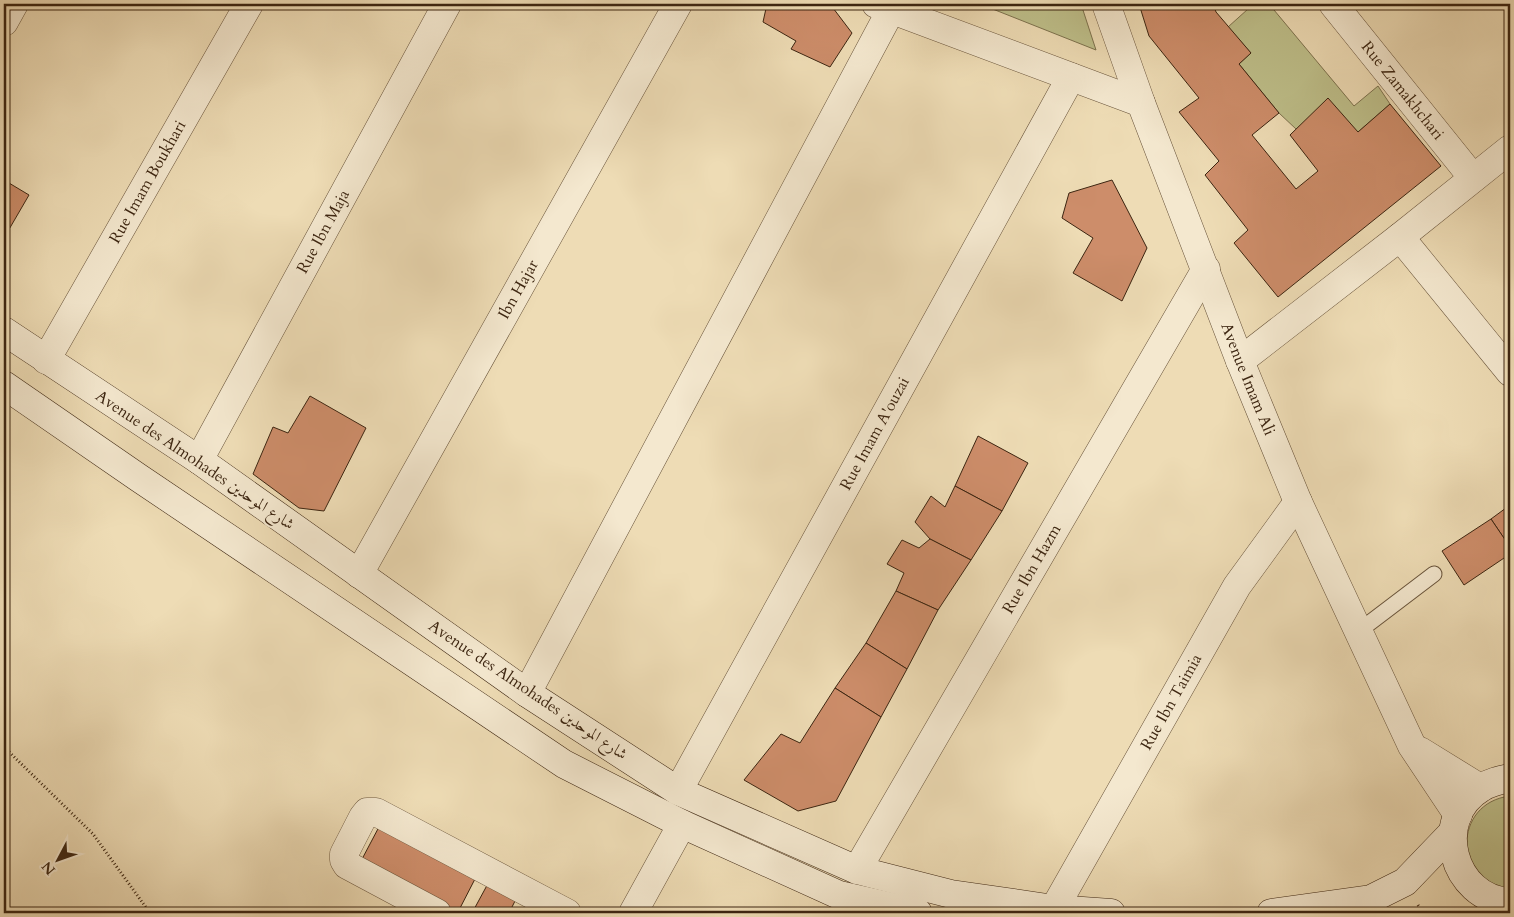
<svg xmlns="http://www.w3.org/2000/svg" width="1514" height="917" viewBox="0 0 1514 917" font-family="Cardo,Amiri,serif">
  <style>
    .green { fill: #bebf8a; stroke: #7d724e }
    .building { fill: #cd8d6a; stroke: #3c2511 }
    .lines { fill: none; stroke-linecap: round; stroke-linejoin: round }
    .lane-casing { stroke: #68533a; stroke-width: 17 }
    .street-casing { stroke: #68533a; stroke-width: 29 }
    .secondary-casing { stroke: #3c2511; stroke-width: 29 }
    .path { stroke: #3c2511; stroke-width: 3; stroke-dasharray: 1 2.5; stroke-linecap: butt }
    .lane { stroke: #f4e8cf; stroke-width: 15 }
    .street { stroke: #f4e8cf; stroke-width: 28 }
    .secondary { stroke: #f4e8cf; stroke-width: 28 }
    .labels { text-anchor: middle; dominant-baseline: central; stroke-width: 4; stroke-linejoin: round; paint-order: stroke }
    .street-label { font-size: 16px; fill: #3c2511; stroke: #f4e8cf }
  </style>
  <rect width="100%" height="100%" fill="#eedcb5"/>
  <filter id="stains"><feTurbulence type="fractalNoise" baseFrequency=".004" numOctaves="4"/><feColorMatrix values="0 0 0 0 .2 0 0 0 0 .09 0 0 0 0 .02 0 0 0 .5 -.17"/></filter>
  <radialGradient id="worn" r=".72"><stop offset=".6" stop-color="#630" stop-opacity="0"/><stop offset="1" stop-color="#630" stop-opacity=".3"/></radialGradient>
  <g class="green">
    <path d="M980,4H1081L1096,50Z"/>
    <path d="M1244,4H1269L1354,106L1378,86L1390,104L1358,132L1296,129L1279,113L1239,64L1251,53L1228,27L1248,9Z"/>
    <path d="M1510,796V889C1453,884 1452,803 1510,796Z"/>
  </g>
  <g class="building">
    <path d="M767,4H830L852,33L830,67L791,49L796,41L763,22Z"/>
    <path d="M1139,4H1213L1216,12L1251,53L1239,64L1279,113L1252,135L1296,189L1318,171L1290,135L1328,98L1358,132L1390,104L1441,166L1278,297L1234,243L1248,230L1205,175L1219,161L1179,112L1199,98L1149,36Z"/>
    <path d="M4,180L29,195L4,238Z"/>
    <path d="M1112,180L1147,248L1122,301L1073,273L1093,238L1062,218L1069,193Z"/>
    <path d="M310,396L366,428L324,511L299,508L253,474L273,427L288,433Z"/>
    <path d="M978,436L1028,463L1002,511L955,486Z"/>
    <path d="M955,486L1002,511L971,560L930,539L915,522L931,496L945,507Z"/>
    <path d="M1510,505V547L1491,519Z"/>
    <path d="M1491,519L1510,547V554L1464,585L1442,551Z"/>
    <path d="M930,539L971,560L938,610L896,591L904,573L887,564L902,540L919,548Z"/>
    <path d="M896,591L938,610L907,669L866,643Z"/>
    <path d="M866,643L907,669L881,717L835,688Z"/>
    <path d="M835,688L881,717L836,801L798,811L744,780L781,734L800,743Z"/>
    <path d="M380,825L476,877L458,912L361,861Z"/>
    <path d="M491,878L519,893L509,913H472Z"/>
  </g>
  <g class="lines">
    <g class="lane-casing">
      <path id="lane" d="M1359,631L1434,574"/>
    </g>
    <g class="street-casing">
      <g id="street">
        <path d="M876,4L1141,103"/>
        <path id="s1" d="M1106,4L1141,103L1240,361L1298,502L1412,746L1458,815"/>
        <path id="s2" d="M1333,4L1473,178"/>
        <path d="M4,22L14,4"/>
        <path d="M1400,237L1510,372"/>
        <path id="s3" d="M46,360L249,4"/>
        <path d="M1240,361L1400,237L1510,149"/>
        <path id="s4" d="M199,460L447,4"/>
        <path id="s5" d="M359,574L678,4"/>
        <path d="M527,693L891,10"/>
        <path d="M1420,751L1480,788"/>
        <path id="s6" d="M678,791L1071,77"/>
        <path id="s7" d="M857,870L1206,269"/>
        <path id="s8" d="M1054,909L1237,586L1298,502"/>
        <path d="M437,913L347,865L344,860V854L363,817L367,812H376L567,913"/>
        <path d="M633,913L682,824"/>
      </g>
    </g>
    <g class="secondary-casing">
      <g id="secondary">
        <path d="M4,331L199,460L527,693L678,791L857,870L951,894L1054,909L1111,913"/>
        <path d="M4,385L139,478L564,764L682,824L839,895L918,913"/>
        <path d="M1510,778C1500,780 1490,782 1481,788C1431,818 1452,899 1510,902"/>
        <path d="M1271,913L1371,899L1405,882L1453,832"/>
      </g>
    </g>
    <g class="path">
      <path d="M4,747L93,834L150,913"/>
      <path d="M1418,905L1423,913"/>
    </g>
    <use href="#lane" class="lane"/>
    <use href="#street" class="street"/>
    <use href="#secondary" class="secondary"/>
  </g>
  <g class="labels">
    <g class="street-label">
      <text stroke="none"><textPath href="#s2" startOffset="111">Rue Zamakhchari</textPath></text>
      <text stroke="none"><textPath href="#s3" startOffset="205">Rue Imam Boukhari</textPath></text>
      <text stroke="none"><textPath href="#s4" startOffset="260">Rue Ibn Maja</textPath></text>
      <text stroke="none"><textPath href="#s5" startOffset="326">Ibn Hajar</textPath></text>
      <text stroke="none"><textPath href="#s1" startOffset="401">Avenue Imam Ali</textPath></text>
      <text stroke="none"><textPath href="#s6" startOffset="408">Rue Imam A'ouzai</textPath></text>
      <text transform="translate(195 460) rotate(34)">Avenue des Almohades شارع الموحدين</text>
      <text stroke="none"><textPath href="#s7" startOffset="348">Rue Ibn Hazm</textPath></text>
      <text transform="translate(528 690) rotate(34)">Avenue des Almohades شارع الموحدين</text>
      <text stroke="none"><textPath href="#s8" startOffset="238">Rue Ibn Taimia</textPath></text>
    </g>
  </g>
  <rect width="1514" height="917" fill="none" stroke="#eedcb5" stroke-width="20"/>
  <rect x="5" y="5" width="1504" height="907" fill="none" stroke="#3c2511" stroke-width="2.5"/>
  <rect x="10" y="10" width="1494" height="897" fill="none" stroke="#3c2511"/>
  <g transform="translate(58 860) rotate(229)" stroke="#f4e8cf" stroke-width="4" paint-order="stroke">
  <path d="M0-4L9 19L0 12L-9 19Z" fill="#3c2511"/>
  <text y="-8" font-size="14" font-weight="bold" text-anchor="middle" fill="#3c2511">N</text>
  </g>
  <rect width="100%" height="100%" filter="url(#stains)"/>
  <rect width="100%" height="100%" fill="url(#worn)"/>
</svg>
